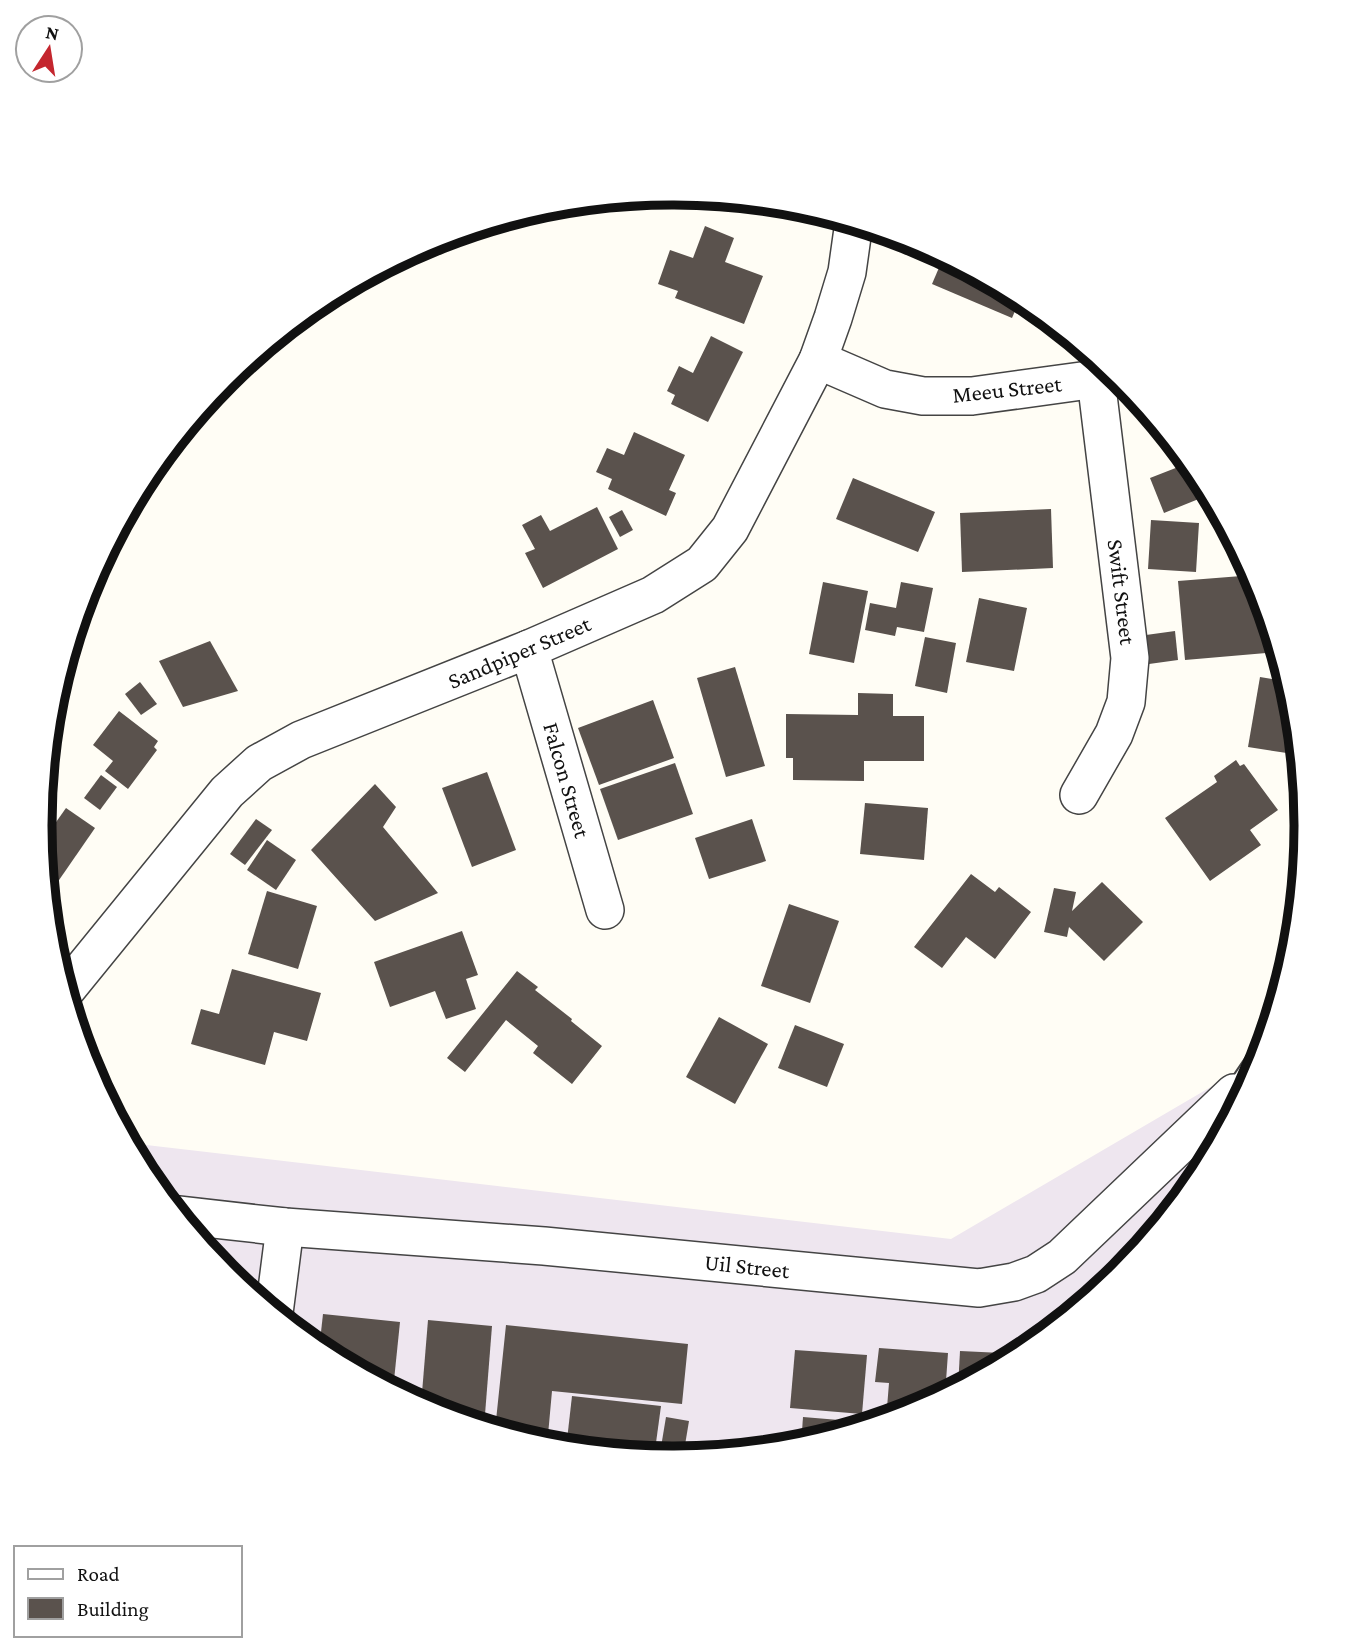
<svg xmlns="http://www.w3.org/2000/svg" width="1347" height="1651" viewBox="0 0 1347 1651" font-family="'Crimson Pro',serif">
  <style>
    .industrial { fill: #eee6ef }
    .building { fill: #5a524d }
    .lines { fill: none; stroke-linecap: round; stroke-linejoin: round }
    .service-casing { stroke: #444; stroke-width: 23 }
    .minor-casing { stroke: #444; stroke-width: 40 }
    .service { stroke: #fff; stroke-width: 19 }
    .minor { stroke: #fff; stroke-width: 37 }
    .labels { text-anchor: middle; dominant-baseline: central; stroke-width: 7; stroke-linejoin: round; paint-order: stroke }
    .street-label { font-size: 23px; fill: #111; stroke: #fff }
    .rim { fill: none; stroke: #111; stroke-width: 9 }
  </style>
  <rect width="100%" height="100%" fill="#fffdf5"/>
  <path class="industrial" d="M1262,1057L1258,1068L1200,1178L1121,1274L1025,1352L915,1411L797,1447L673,1459L550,1446L431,1410L321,1352L225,1273L147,1177L129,1143L951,1239Z"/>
  <g class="building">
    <path d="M750,200L776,202V203L753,209Z"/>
    <path d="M705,226L734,238L725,262L763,276L744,324L675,298L678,291L658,284L670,250L693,258Z"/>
    <path d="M944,256L1021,297L1012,318L932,284Z"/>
    <path d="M330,294L305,326L297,319L322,299Z"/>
    <path d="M711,336L743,352L708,422L671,404L675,395L667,391L679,366L693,373Z"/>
    <path d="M634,432L685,455L669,490L676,493L666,516L608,489L612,479L596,472L607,448L624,455Z"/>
    <path d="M1191,462L1200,474L1211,494L1164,513L1150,478Z"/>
    <path d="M853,478L935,512L918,552L836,519Z"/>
    <path d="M597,507L618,549L543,588L525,553L535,549L522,525L541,515L550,531Z"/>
    <path d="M1051,509L1053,568L962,572L960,513Z"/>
    <path d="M622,510L633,530L620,537L609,517Z"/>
    <path d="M1151,520L1199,523L1196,572L1148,569Z"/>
    <path d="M1254,575L1259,584L1279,652L1185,660L1178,581Z"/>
    <path d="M823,582L868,591L854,663L809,654Z"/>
    <path d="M901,582L933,588L924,632L897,627L895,636L865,630L870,603L896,608Z"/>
    <path d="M979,598L1027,608L1014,671L966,662Z"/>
    <path d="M1175,631L1178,660L1149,664L1146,635Z"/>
    <path d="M925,637L956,643L947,693L915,686Z"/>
    <path d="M210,641L238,691L183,707L159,661Z"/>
    <path d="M735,667L765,766L726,777L697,678Z"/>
    <path d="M1260,677L1289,682L1295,702L1300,755L1248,747Z"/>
    <path d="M140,682L157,704L141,715L125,694Z"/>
    <path d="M858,693L893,694V716H924V761H864V781L793,780V758H786V714L858,715Z"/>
    <path d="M653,700L674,758L599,785L578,728Z"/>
    <path d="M119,711L158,741L154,747L157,750L128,789L105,771L113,761L93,745Z"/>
    <path d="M1236,760L1240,766L1244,764L1278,810L1250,830L1261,845L1210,881L1165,818L1217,782L1214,776Z"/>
    <path d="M675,763L693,814L618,840L600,789Z"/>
    <path d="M487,772L516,850L472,867L442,788Z"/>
    <path d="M101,775L117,787L100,810L84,798Z"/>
    <path d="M375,784L396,807L383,827L438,893L375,921L311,850Z"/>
    <path d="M865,803L928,808L924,860L860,854Z"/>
    <path d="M66,808L95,828L57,883L45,875L42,842Z"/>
    <path d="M256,819L272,830L245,865L230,854Z"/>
    <path d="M752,819L766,861L709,879L695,838Z"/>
    <path d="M267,840L296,860L276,890L247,870Z"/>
    <path d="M971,874L995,892L999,887L1031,912L995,959L966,937L942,968L914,947Z"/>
    <path d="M1102,882L1143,922L1104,961L1069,927L1067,937L1044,932L1054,888L1076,892L1072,911Z"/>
    <path d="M267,891L317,906L298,969L248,954Z"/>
    <path d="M789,904L839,921L810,1003L761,986Z"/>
    <path d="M462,931L478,975L466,979L476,1009L446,1019L435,991L390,1007L374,962Z"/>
    <path d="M232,969L321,993L307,1041L274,1032L265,1065L191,1044L201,1009L219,1014Z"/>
    <path d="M517,971L538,987L535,990L572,1019L571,1021L602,1046L572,1084L533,1053L538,1046L506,1020L465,1072L447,1058Z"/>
    <path d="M719,1017L768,1044L735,1104L686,1077Z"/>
    <path d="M795,1025L844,1044L827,1087L778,1068Z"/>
    <path d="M323,1314L400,1322L393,1390L319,1350Z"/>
    <path d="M428,1320L492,1326L484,1427L431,1410L421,1405Z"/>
    <path d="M506,1325L688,1344L682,1404L552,1391L547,1446L495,1430Z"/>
    <path d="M879,1348L948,1353L945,1395L915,1411L886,1420L889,1383L875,1382Z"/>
    <path d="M795,1350L867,1355L862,1414L790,1408Z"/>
    <path d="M960,1351L1022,1354L958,1388Z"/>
    <path d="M572,1396L661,1406L655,1450L567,1440Z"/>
    <path d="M666,1417L689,1421L683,1457L660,1453Z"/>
    <path d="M803,1417L875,1423L801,1445Z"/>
  </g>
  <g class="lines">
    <g class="service-casing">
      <path id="service" d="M1234,1093L1264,1049"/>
    </g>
    <g class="minor-casing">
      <g id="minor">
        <path d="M818,360L885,389L923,396H972L1118,376"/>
        <path d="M529,649L605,910"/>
        <path d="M1079,795L1114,734L1126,702L1130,658L1096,379"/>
        <path d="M65,991L227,792L259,763L301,740L529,649L653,595L702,564L730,529L818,360L833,318L847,272L854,222"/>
        <path d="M178,1215L285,1227L544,1246L979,1288L1014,1282L1036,1274L1062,1257L1234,1093L1244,1095"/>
        <path d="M274,1313L285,1227"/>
      </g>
    </g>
    <use href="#service" class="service"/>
    <use href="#minor" class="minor"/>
  </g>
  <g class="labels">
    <g class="street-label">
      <text transform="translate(1007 389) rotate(-6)">Meeu Street</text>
      <text transform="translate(1122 592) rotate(83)">Swift Street</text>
      <text transform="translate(519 652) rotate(-23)">Sandpiper Street</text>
      <text transform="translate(567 780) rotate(74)">Falcon Street</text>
      <text transform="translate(747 1266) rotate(6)">Uil Street</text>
    </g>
  </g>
  <path d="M0 0H1347V1651H0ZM672 205H674A620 620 0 0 1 1294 825V826A620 620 0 0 1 674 1446H672A620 620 0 0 1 52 826V825A620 620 0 0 1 672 205Z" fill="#fff" fill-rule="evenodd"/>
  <path class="rim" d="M672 205H674A620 620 0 0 1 1294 825V826A620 620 0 0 1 674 1446H672A620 620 0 0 1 52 826V825A620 620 0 0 1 672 205Z"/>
  <rect x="14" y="1546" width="228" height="91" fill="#ffffff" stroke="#a0a0a0" stroke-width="2"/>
  <rect x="28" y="1569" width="35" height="10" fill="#ffffff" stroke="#a0a0a0" stroke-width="2"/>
  <text x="77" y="1581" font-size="21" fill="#111111">Road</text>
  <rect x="28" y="1598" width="35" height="21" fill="#5a524d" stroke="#a0a0a0" stroke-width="2"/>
  <text x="77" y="1616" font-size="21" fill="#111111">Building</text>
  <g transform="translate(49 49) rotate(12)"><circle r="33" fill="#ffffff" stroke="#a0a0a0" stroke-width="2"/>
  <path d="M0-5L12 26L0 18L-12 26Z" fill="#c4262e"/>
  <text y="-10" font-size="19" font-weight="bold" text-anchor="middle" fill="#111111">N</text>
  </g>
</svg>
